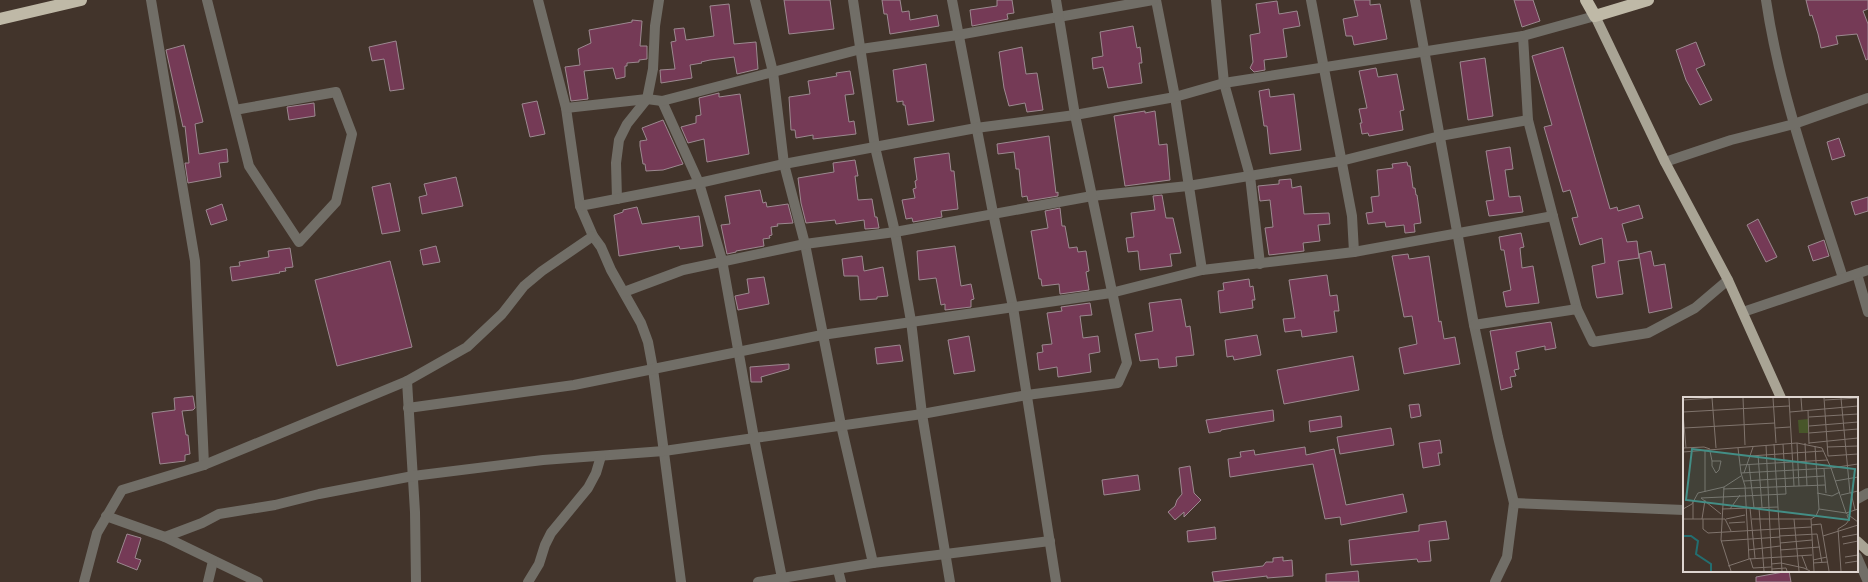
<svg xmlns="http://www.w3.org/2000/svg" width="1868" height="582" viewBox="0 0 1868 582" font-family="'Varela Round',sans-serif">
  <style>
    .building { fill: #753a56; stroke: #9c8990 }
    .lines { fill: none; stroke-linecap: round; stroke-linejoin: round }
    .minor { stroke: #716e67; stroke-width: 10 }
    .major { stroke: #a9a495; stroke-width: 10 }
    .highway { stroke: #bfb9a7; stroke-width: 12 }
    .inset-river { fill: none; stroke: #236e70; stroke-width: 2 }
    .inset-road { fill: none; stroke: #80746d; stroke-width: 1 }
    .view { fill: #438e86; fill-opacity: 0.15; stroke: #438e86; stroke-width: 2 }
    .inset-edge { fill: none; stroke: #ded5d0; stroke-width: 2 }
  </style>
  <rect width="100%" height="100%" fill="#42342b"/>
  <g class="building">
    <path d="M784,0H830L834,29L789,34Z"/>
    <path d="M882,0H900L902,12L909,11L910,20L937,15L939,26L890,34L887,14H884Z"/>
    <path d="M997,0H1012L1014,13L1007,14L1008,19L972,26L970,10L997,6Z"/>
    <path d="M1354,0H1370V5L1380,4L1387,39L1354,45L1352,36H1346L1343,19L1358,16Z"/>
    <path d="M1514,0H1533L1540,21L1522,27Z"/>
    <path d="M1806,0H1868V9L1863,11L1868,24V59L1866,60L1857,34L1836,36L1838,44L1821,48L1818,34L1812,15L1810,16Z"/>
    <path d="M1277,1L1279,14L1297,11L1300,26L1283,29L1287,57L1264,60L1265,70L1254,72L1250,68L1253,62L1250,35L1260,33L1256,4Z"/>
    <path d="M729,4L734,44L756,42L758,69L737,74L734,57L710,60L701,62L702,63L690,65L692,78L661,83L660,70L675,69L671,42L676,41L674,29L684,28L686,40L714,36L710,6Z"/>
    <path d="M632,20L642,21L640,46H647V59L639,60V62L627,63V66H625V77L616,79L613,68L584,71L588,99L571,101L565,67L580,65L578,49L591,43L589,30L632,22Z"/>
    <path d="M1133,26L1137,48L1140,47L1142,63H1139L1142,83L1108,88L1103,67L1093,69L1092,58L1103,56L1100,32Z"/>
    <path d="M396,41L404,89L390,91L384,59L372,61L369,47Z"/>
    <path d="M1696,42L1705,65L1696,69L1712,100L1700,105L1686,80L1676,50Z"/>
    <path d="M184,45L203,122L195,124L199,154L227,149L228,162L219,163L221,177L188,183L185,163H189L185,126L183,127L166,50Z"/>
    <path d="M1022,47L1026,74L1037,73L1043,110L1027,112L1025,103L1009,106L1004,88L999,52Z"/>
    <path d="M1563,47L1610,209L1617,207L1618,211L1639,205L1643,218L1622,224L1627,242L1637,241L1639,258L1618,261L1623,294L1597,298L1596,295L1592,266L1605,263L1602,238L1580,245L1572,218L1578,217L1570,190L1563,192L1544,127L1552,125L1532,56Z"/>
    <path d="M1485,58L1493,116L1468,120L1460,62Z"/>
    <path d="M926,64L934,121L908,125L905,105H903V101L897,102L893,70Z"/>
    <path d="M1376,68L1378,77L1397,74L1404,110L1400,111L1403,130L1369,136L1368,133L1362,134L1360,123H1362L1359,109L1367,108L1359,71Z"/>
    <path d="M850,71L854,94L845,95L849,122L854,121L856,134L813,139V135L796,138L795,130H791L789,97L810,94L808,81L837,76L836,73Z"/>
    <path d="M1269,89L1270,97L1294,94L1301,150L1270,154L1267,126H1264L1259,91Z"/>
    <path d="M719,93V97L740,94L749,154L707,162L704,139L688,143L681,127L696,123V116L701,115L699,98Z"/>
    <path d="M537,101L545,134L530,137L522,104Z"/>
    <path d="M314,103L315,116L289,120L287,107Z"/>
    <path d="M1145,111V113L1155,111L1159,145L1167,144L1170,180L1125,186L1114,116Z"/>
    <path d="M663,120L683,164L663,170L646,171L645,164H643L640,146V141L647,140L642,128Z"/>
    <path d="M1049,136L1056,193L1058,192V196L1028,201L1027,196L1022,197L1019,169H1016L1014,152L998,154L997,144Z"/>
    <path d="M1839,138L1845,156L1832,160L1827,142Z"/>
    <path d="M1510,147L1513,169L1505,170L1509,197L1520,196L1523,212L1489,216L1486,201L1494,200L1486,151Z"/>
    <path d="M949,153L951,171H954L958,209L941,211L942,217L913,222L912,218L906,219L902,200L915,198L913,189L916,188L915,181L917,180L914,158Z"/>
    <path d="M855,160L858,176H855L858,200L872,199L875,217H877L879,228L865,229L864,220L836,224L835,220L806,223L801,203L798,178L834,172L833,163Z"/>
    <path d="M1407,162L1408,166H1410L1413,188H1415L1416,195H1417L1421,223L1414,224L1415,232L1405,233L1404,225L1386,227L1385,222L1368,224L1366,213L1373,212L1371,197L1379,196V193L1377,170L1393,168L1392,164Z"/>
    <path d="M456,177L463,206L422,214L419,197L427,195L424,184Z"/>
    <path d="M1291,179L1292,188L1301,186L1304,214L1329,213L1330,224L1318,225L1320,241L1303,243L1304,251L1269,255L1265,228L1273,227L1270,200L1260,201L1258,186L1279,184V180Z"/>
    <path d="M390,183L400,231L382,234L372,187Z"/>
    <path d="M760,190L763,203L766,202L767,207L788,204L793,223L777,224L778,226L771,227L772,235L769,236L770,238L763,239L764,246L736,251V252L727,254L721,225L730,224L725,196Z"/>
    <path d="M1162,195L1166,218H1173L1181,253L1170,254L1172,266L1140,270L1138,251L1128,252L1126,238L1134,237L1131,213L1155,210L1153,196Z"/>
    <path d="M1868,197V211L1855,215L1851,202Z"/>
    <path d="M222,204L227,220L211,225L206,210Z"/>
    <path d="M637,207L642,224L699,216L703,246L680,249L679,246L619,256L614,215L623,212V210Z"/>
    <path d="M1060,208L1062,226H1065L1069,248L1077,247L1078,252L1086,251L1089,271L1086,272L1089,290L1060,294L1059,284L1042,286L1041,279H1039L1031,231L1048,228L1045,211Z"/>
    <path d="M1758,219L1777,257L1766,262L1747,225Z"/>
    <path d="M1521,233L1524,247L1520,248L1522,268L1533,266L1539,303L1506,307L1503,292L1511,290L1504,250H1501L1499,237Z"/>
    <path d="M1824,240L1829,256L1813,261L1808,246Z"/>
    <path d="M436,246L440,262L423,265L420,250Z"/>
    <path d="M955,246L961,286L971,284L974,299L971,300V307L945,310V304L941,305L936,278L919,280L917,251Z"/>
    <path d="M290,248L293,267L285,268L286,271L279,272L280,273L232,281L230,267L240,266L239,262L269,257L268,251Z"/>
    <path d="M1651,251L1654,266L1665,264L1672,308L1649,313L1639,254Z"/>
    <path d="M1408,254L1409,259L1429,256L1439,322L1441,321L1444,339L1455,337L1460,364L1404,374L1399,348L1417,344L1412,316L1404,317L1392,256Z"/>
    <path d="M862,256L864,271L883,267L888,296L877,297V299L860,300L858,276H844L842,259Z"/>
    <path d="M390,261L412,347L337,366L315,280Z"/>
    <path d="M1327,275L1330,296L1337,295L1339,311H1334L1337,332L1302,337L1301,330L1285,332L1283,319L1295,318L1289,280Z"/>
    <path d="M764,277L769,304L738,310L735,296L749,293L747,279Z"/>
    <path d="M1249,279L1250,287L1253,286L1255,300H1252L1253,308L1220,313L1218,291L1224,290L1223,283Z"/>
    <path d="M1181,299L1186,327L1190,326L1194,355L1176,357L1177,366L1159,368L1158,359L1140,361L1135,334L1153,331L1149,303Z"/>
    <path d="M1090,303L1092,315L1080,316L1083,338L1098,336L1100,352L1089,354L1091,372L1058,377L1057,367L1039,370L1037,353L1043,352L1042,345L1052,344L1047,313L1062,311L1061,307Z"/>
    <path d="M1551,322L1556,348L1545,350V346L1516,352L1519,369L1514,370L1516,376L1510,377L1512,387L1501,390L1490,331Z"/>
    <path d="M1257,335L1261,355L1234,360L1233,356L1227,357L1225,340Z"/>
    <path d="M969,336L975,371L954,374L948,340Z"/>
    <path d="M900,345L903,361L877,364L875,348Z"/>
    <path d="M1353,356L1359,390L1284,404L1277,370Z"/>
    <path d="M789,364V369L761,377L762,382H751L750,367Z"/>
    <path d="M193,396L195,408L193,410L182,411L186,435H188L190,454L185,455V461L160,464L152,413L175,410L174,398Z"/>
    <path d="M1419,404L1421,416L1411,418L1409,405Z"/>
    <path d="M1273,410L1274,421L1221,430V431L1209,433L1206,420Z"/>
    <path d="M1341,416L1342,427L1310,432L1309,421Z"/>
    <path d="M1391,428L1394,445L1340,454L1337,437Z"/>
    <path d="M1440,440L1442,453H1438L1440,465L1423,468L1419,443Z"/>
    <path d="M1305,447L1306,455L1334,449L1346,505L1403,494L1407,512L1341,525L1340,517L1325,519L1313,464L1230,477L1228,459L1241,457L1240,452L1254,450L1255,455Z"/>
    <path d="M1190,466L1194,493L1201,500L1184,517V512L1175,520L1168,512L1175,506L1177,500L1182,494L1179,468Z"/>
    <path d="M1138,475L1140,490L1104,495L1102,480Z"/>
    <path d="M1446,521L1449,539L1429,541L1431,561L1418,562L1417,559L1351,565L1349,540L1419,531V525Z"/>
    <path d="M1215,527L1216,539L1188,542L1187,531Z"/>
    <path d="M127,534L141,538L135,558L141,560L137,570L117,562Z"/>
    <path d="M1283,557V561L1292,560L1293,576L1267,578V576L1214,582L1212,572L1263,566L1266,562H1273V558Z"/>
    <path d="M1358,571L1359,582H1326V574Z"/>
    <path d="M1789,571L1791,582H1756V577Z"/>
  </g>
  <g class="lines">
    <g class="minor">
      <path d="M151,0L195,261L204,465"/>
      <path d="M207,0L249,166L299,242L336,202L352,134L336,92L235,110"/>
      <path d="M538,0L566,108L580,206L593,236L601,247L611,270L641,323L648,342L653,369L681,582"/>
      <path d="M755,0L773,72L784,164L805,244L841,425L873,563"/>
      <path d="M853,0L875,147L895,232L911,321L922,414L950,582"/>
      <path d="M952,0L993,213L1013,307L1056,582"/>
      <path d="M1156,0L1175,97L1202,270"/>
      <path d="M1216,0L1224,83L1250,176L1260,264"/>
      <path d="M1311,0L1352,216L1354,252"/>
      <path d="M1415,0L1474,325L1498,437L1514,503L1507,557L1495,582"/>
      <path d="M1766,0C1780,95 1814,187 1843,278"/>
      <path d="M1523,36L1528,120L1577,309"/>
      <path d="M662,101L699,183L722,260L754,438L782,578"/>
      <path d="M566,108L647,99L662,101L861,49L958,35L1153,0"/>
      <path d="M1665,162L1731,140L1794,124L1868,98"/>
      <path d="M617,199L616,163L619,140L627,124L647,99L653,69L655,26L659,0"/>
      <path d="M580,206L699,183L784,164L976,128L1075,115L1175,97L1224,83L1523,36L1595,16"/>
      <path d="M1857,274L1868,312"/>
      <path d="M624,292L683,270L805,244L895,232L1092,196L1188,186L1341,161L1440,136L1528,120"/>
      <path d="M1743,312L1868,270"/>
      <path d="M1474,325L1577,309L1593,342L1648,333L1695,308L1728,280"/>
      <path d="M407,381L415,512L416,582"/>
      <path d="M408,408L574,385L822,335L1111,293L1202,270L1354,252L1553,216"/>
      <path d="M1857,499L1868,493"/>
      <path d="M1514,503L1684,510"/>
      <path d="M106,516L165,537L258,582"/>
      <path d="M165,537L202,523L219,514L275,505L319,494L413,476L543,460L664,451L922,414L1027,395L1118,383L1127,363L1075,115L1056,0"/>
      <path d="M1857,557L1868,582"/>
      <path d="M838,570L841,582"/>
      <path d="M84,582L97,533L122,490L204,465L407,381L467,347L502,314L524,286L542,271L593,236"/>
      <path d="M208,582L213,561"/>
      <path d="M528,582L539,564L545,545L551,533L588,488L596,473L601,456"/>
      <path d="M758,582L873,563L1050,541"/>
    </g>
    <g class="major">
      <path d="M1595,16L1665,162L1728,280L1781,398"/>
      <path d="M1857,541L1868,551"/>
    </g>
    <g class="highway">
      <path d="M1586,0L1595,16L1648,0"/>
      <path d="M0,19L81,0"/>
    </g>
  </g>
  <g transform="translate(1683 397)">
    <rect width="175" height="175" fill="#42342b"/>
    <path d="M125,22V36H116L115,23Z" fill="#48562a"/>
    <path class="inset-river" d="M0,139H8L15,144L13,157L28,167V174"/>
    <path class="inset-road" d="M29,1L33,51M60,1L62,48M90,1L93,46M106,1L111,89M118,1L119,14M141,1L145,59M158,1L167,96M0,3L30,1M142,3L175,1M125,13L126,47M0,15L106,9M107,15L175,9M0,17L3,51M126,20L175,17M126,29L175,25M1,31L92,26M92,31L107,30M126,36L175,32M114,46L116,89M122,46L124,89M126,46L175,41M91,47L99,174M83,48L89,174M144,50L175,49M0,51L21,50L27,52M55,51L58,76L62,89L66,162M27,54L29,64V69L33,76L36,73L38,64H29M0,55L114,46L139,51L148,71L175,67M75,58L79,110M67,59L140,54M145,59L175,57M57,68L145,63M66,68L71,111M148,71L163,116L175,125M141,72L143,96M58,76L148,71M61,76L70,50M61,84L141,79M152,84L175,80M41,90L38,143L48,174M40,92L142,88M22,95V53M134,96L149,99L157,95M168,96L172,113M158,98L175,94M18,101L103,97L100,47M18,101L38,117M67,111L72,161M76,111L81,174M0,112L9,107L15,96L41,90L58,79M39,112L95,110M47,112L57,98M136,112L163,116L175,112M0,122H42L48,134M10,122V104M19,122L22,103M20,122V132L25,136L128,130M43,122L62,118M69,122H128L133,119L136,112L132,49M111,122L116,174M128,122L131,174M46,126L62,125M128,128L138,127L146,174M96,139L134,137L139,166M140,139L175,128M159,140L175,137M38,144L97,140M97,146L129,143M160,147L175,144M65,153L97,149M97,153L137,150M119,159L124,172M162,160L175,158M67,161L70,171L88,170M130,163L144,160M130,166L145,165M162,166L175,164M88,167L98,166L121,171L127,174M45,169L66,162L129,158M89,172L103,171L104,174M158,174L155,132L163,127L166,123L164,118"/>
    <path class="view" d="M9,52L172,72L166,123L3,103Z"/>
    <rect width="175" height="175" class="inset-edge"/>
  </g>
</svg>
